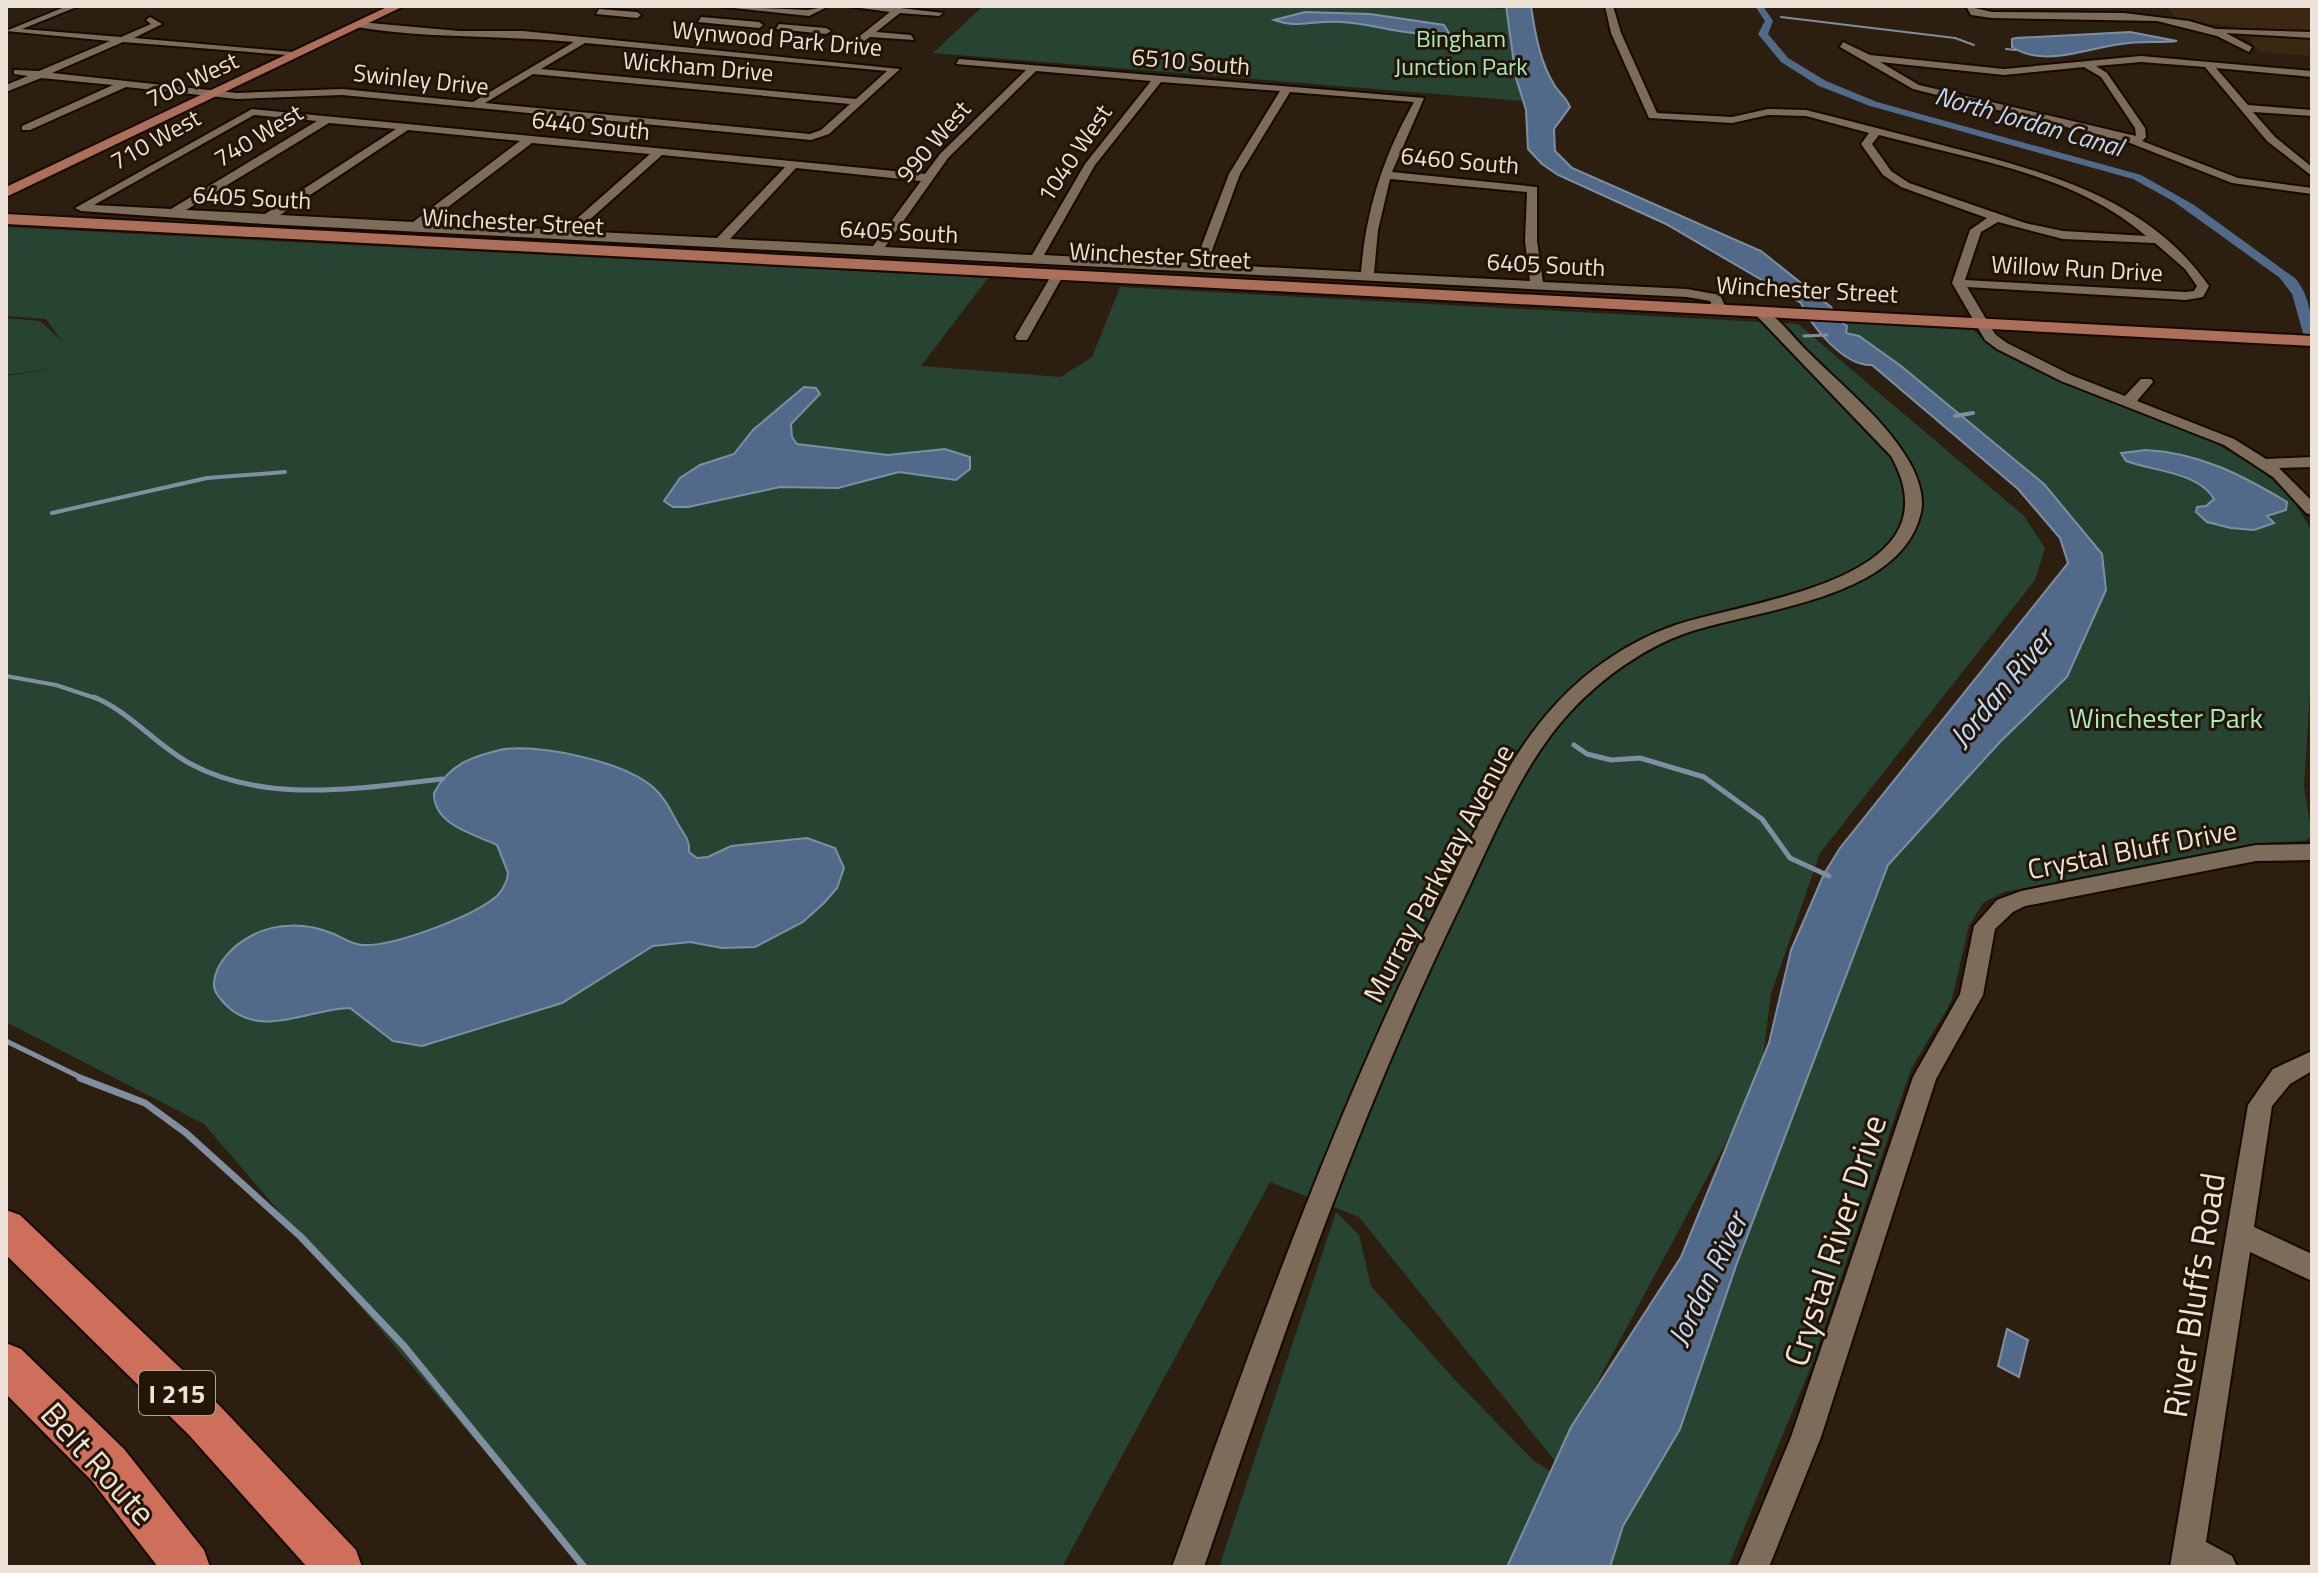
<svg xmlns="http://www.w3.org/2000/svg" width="2318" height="1573" viewBox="0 0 2318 1573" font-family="'Titillium Web',sans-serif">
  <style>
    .built { fill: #3a2811 }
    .green { fill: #274332 }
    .water { fill: #526a8a; stroke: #808ea1; stroke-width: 2 }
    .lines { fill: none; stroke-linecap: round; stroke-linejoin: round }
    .stream-far4 { stroke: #808ea1; stroke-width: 2 }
    .stream-far3 { stroke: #808ea1; stroke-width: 3 }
    .stream-far2 { stroke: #808ea1; stroke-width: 4 }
    .stream-far1 { stroke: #808ea1; stroke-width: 5 }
    .stream { stroke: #808ea1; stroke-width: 7 }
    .canal { fill: #526a8a; fill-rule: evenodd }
    .minor-casing { stroke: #150900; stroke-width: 4 }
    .major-casing { stroke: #150900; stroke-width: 4 }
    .highway-casing { stroke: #150900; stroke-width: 4 }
    .minor { fill: #7c6c59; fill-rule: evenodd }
    .major { fill: #ad6e5a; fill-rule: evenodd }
    .highway { fill: #cd6f5b; fill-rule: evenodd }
    .labels { text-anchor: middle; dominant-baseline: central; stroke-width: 6; stroke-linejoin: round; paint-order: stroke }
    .far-street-label { font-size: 24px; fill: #ece2d8; stroke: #231606 }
    .far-park-label { font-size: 24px; fill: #a8eabf; stroke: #231606 }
    .far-water-label { font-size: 26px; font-style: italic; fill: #c0d9fa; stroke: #231606 }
    .shield { fill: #231606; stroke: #b0a599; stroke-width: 2 }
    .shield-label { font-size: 26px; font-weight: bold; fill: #ece2d8 }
    .park-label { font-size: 28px; fill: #a8eabf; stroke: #231606 }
    .street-label { font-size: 28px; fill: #ece2d8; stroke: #231606 }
    .water-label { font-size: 30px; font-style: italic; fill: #c0d9fa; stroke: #231606 }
    .near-street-label { font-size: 34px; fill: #ece2d8; stroke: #231606 }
  </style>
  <rect width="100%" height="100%" fill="#2d1f0f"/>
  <path class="built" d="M2166,6H2312V56L2259,52L2241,28L2177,19Z"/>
  <g class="green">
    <path d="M983,6H1458L1505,9L1523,101L933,53Z"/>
    <path d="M6,227L988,278L921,366L1061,377L1092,357L1120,287L1798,324L2024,516L2045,548L2035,580L1820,853L1771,994L1760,1079L1555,1461L1359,1217L1270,1182L1062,1567H584L204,1124L6,1022V376L58,368L6,375V318L40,321L61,340L46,319L6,316Z"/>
    <path d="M1827,322L1973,330L1993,349L2032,369L2199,434L2260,469L2291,497L2312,531V662L2304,786L2312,837L2304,841L2261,843L2087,876L2004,892L1983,903L1969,926L1951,1002L1911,1069L1812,1364L1728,1567H1219L1336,1212L1359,1235L1371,1286L1455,1380L1534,1461L1590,1496L1868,879L2087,574L2049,503Z"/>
  </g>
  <g class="water">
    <path d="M1506,6H1531C1535,33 1540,63 1555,86C1560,94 1566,97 1570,107L1554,129L1555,151L1572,168L1761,251L1831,307L1838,320L1847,326L1846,333L1859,336L1901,366L2044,484L2102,554L2106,590L2067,677L2000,742L1888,865L1737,1263L1680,1429L1623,1526L1610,1567H1507L1571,1427L1681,1257L1769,1043L1791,950L1824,874L1840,848L2068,563L2060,538L2018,489L1872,365C1845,367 1810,326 1801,303L1666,224L1558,175L1542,164L1528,149L1526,110L1516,78Z"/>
    <path d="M1305,12L1370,14L1444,25L1449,33C1407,39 1365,19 1323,22C1304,23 1293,27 1274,20Z"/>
    <path d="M2130,32L2177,41C2159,43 2140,41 2121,44C2087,48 2044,68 2012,47V39L2016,38Z"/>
    <path d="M804,387L816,388L820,394L791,424L792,437L797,444L888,455L945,449L970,457V469L956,480L899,472L838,488L780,487L688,507H673L664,501L680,478L700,465L734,454L753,430Z"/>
    <path d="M2146,450C2200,453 2242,475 2287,502L2286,510L2267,516L2274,523L2254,530L2231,528L2207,522L2196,512L2197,507L2206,506L2214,499C2199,472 2152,471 2126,461L2121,453Z"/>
    <path d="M504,749C544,745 623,761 654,788C665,798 671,811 678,824C684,835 690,839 689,852L697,858L708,857L731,846L807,838L835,848L844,868L837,888L824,903L803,922L755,947L722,948L690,942L653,946L562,1003L422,1046L393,1041L350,1008C307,1009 259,1041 224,1003C218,996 213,991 214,982C216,962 234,945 251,936C276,922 307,923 334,934C343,938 351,944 362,945C393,947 475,916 498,895C504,888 507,882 508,873L497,845C474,834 433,825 434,793C449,764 473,756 504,749Z"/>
    <path d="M2007,1329L2028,1340L2019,1377L1998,1366Z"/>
  </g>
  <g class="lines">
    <g class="stream-far4">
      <path d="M1781,17L1955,38L1974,45"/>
      <path d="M2006,49L2016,50"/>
    </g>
    <path class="stream-far3" d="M1804,336L1827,335"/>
    <g class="stream-far2">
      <path d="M1955,416L1973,413"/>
      <path d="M52,513L207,478L285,472"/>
      <path d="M6,676L56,685L98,699"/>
    </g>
    <g class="stream-far1">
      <path d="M94,697C130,712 155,744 189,763C265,805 360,788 442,779"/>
      <path d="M1574,745L1587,754L1611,760L1640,758L1704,777L1762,819L1790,858L1829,876"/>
      <path d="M6,1041L86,1080"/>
    </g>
    <path class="stream" d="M80,1078L145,1103L186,1133L301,1237L404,1346L584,1567"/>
    <path class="canal" d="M1755,6H1763L1773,21L1768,34L1788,58L1826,81L1877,102L2141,175L2194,205L2296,279C2311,299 2312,319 2312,344L2305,340L2292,294L2280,278L2173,201L2133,179L1870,106L1819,86L1781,62L1758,34L1765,21Z"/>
    <g class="minor-casing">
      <g id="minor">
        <path d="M67,6H79L22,29L121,37L151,24L146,20L150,17L162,24L134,38L304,53L299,56L123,42L52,73L237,93L342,89L473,102L574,42C502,35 428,39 356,27L359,22L459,31H523L900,69L829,134L811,140L342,95L237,99L126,87L30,130H22V126L113,85L41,78L6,92V85L28,76L14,74V70L39,71L110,41L6,31ZM585,43L887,71L856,99L541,69ZM533,74L850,104L821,130L810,134L485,103Z"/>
        <path d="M715,6L808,10L829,6L809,16Z"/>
        <path d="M846,6H883L943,13L939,16L900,13L876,32L911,35L914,40L870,37L854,48L851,43L890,12Z"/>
        <path d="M1605,6H1613L1621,33L1657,113L1732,117L1768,109L1806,110C1855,122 1904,135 1953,148C2050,173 2149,200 2209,286L2203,297L2186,300L1967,287L1995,334L2007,343L2071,375L2125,396L2141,379H2151L2153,382L2137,401L2234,439L2266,459L2312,457V467L2279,468L2312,501V515L2306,513L2273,477L2224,445L2061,381L1997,349L1985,340L1952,283L1970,230L1987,218L1901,187L1883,175L1861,144L1869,133L1806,116L1768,115L1732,123L1649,118L1611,33ZM1879,135C1969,159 2073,173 2146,236L2063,231L2025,223L1909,183L1891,171L1872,144ZM1998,222L2063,239L2155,243L2185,269L2197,286L2194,291L2186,292L1965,280L1981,232Z"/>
        <path d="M1966,6L1992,12L2124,13L2189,21L2216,29L2312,32V38L2226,33L2252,47L2249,52L2217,36L2157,21L1992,18L1971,15Z"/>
        <path d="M599,9L637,12L641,15L637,18L596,14Z"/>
        <path d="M701,17L759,22L763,25L759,28L698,22Z"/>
        <path d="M779,24L826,28L831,31L826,34L776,29Z"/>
        <path d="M1843,42L1870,55L2004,69L2141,56L2312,71V77L2216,68L2248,105L2312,110V116L2253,112L2275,137L2312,167V176L2267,141L2205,67L2141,62L2096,66L2107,73L2145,128L2146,137L2142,141L2238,178L2312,188V194L2232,183L2130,143L1913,89L1840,47ZM1880,62L2004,75L2084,67L2101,77L2135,128L2136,136L1919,85Z"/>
        <path d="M959,59L1424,98L1392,172L1537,187V241L1543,282L1687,289L1720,295L1726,308L1714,311L1710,301L1687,297L264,224L81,211L75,208L252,109L925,174L940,154L1026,70L956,64ZM1036,71L1151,81L1085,164L1032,255L885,247L948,158ZM1161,82L1280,91L1229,174L1195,263L1044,255L1095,165ZM1290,92L1414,102C1383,157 1366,210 1361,272L1207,264L1240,174ZM254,115L317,121L171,209L94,205ZM329,123L396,129L265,214L186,210ZM408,130L520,141L413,222L280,215ZM532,143L650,154L564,230L427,223ZM662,155L785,167L717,238L577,231ZM796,168L921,181L873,246L730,239ZM1390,179L1527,192L1525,241L1530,281L1374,273L1378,230Z"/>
        <path d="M1054,271L1064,274L1027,340H1017L1015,337Z"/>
        <path d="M1760,307C1778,316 1793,337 1807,351C1841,385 1882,417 1907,458C1916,472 1925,495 1921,512C1902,600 1756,609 1686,633C1644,648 1603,677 1572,710C1523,762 1494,835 1463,900C1358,1115 1281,1341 1204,1567H1172C1253,1341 1333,1115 1441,900C1474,834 1505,759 1556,704C1587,670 1630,641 1673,626C1746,600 1962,582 1891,456L1755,314L1753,311Z"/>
        <path d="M2312,844V860L2256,861L2025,906L2013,912L1995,929L1983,995L1936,1079L1821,1437L1769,1567H1737L1791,1437L1913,1077L1960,994L1974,926L1997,900L2021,891L2256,845Z"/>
        <path d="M2312,1051V1071L2290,1084L2272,1106L2254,1227L2312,1254V1281L2250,1252L2206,1542L2232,1556L2237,1567H2170L2248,1105L2273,1069Z"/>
      </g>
    </g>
    <g class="major-casing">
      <g id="major">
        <path d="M389,6H404L6,197V187Z"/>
        <path d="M6,214L2312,336V346L6,224Z"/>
      </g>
    </g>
    <g class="highway-casing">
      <g id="highway">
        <path d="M6,1210L20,1215L219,1405L356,1550L362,1567H307L189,1435L6,1255Z"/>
        <path d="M6,1343L21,1349L124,1449L204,1550L210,1567H158L92,1481L6,1394Z"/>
      </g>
    </g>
    <use href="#minor" class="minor"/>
    <use href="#major" class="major"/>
    <use href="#highway" class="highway"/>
  </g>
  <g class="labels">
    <g class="far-street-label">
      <text transform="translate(777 38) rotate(5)">Wynwood Park Drive</text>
      <text transform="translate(1191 61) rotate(5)">6510 South</text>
      <text transform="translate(698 66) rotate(5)">Wickham Drive</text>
      <text transform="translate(192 79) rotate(-25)">700 West</text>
      <text transform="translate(421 79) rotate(6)">Swinley Drive</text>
      <text transform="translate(591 125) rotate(6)">6440 South</text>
      <text transform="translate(258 135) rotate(-31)">740 West</text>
      <text transform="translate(155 139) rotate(-29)">710 West</text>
      <text transform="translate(933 141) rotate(-49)">990 West</text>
      <text transform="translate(1074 153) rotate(-56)">1040 West</text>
      <text transform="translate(1460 160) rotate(5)">6460 South</text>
      <text transform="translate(252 197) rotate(3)">6405 South</text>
      <text transform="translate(513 221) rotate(3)">Winchester Street</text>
      <text transform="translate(899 231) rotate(3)">6405 South</text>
      <text transform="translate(1160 255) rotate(3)">Winchester Street</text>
      <text transform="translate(1546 264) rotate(3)">6405 South</text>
      <text transform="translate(2077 268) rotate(3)">Willow Run Drive</text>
      <text transform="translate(1807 289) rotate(3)">Winchester Street</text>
    </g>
    <g class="far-park-label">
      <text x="1461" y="38">Bingham<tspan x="1461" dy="28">Junction Park</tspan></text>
    </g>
    <g class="far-water-label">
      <text transform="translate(2029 121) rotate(16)">North Jordan Canal</text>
    </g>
    <rect class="shield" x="139" y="1371" width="76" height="44" rx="6"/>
    <g class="shield-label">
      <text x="177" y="1393">I 215</text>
    </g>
    <g class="park-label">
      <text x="2166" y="717">Winchester Park</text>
    </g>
    <g class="street-label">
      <text transform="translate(2132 849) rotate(-11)">Crystal Bluff Drive</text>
      <text transform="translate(1438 873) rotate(-62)">Murray Parkway Avenue</text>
    </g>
    <g class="water-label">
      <text transform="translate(2001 688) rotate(-50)">Jordan River</text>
      <text transform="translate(1707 1279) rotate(-64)">Jordan River</text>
    </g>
    <g class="near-street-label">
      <text transform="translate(1834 1240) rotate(-72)">Crystal River Drive</text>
      <text transform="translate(2193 1295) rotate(-81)">River Bluffs Road</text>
      <text transform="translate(99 1463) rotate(48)">Belt Route</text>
    </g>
  </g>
  <rect width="2318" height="1573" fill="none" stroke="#ece2d8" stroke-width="16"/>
</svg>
